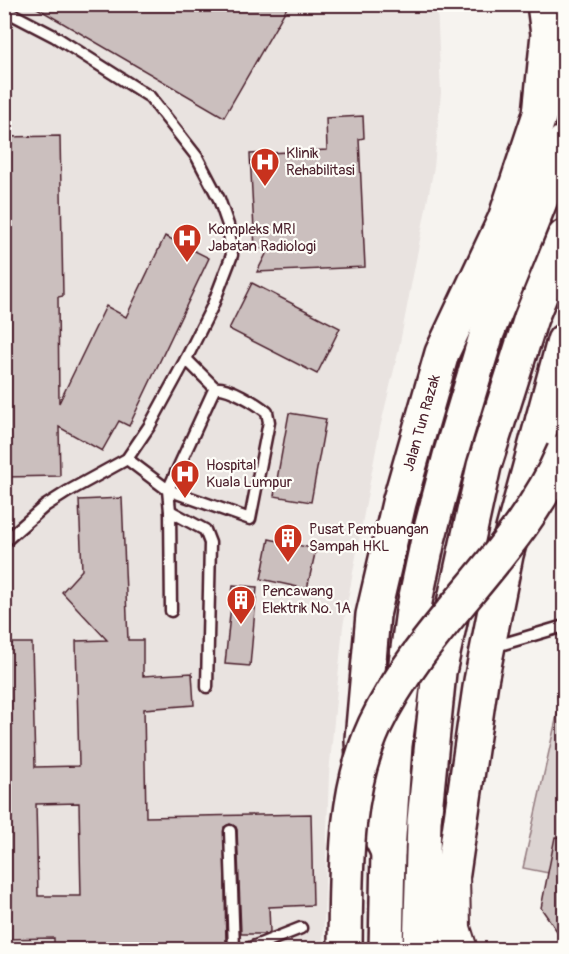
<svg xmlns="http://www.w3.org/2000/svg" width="569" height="954" viewBox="0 0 569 954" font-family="Pangolin,sans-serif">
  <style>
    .built { fill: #e9e3e0 }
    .green { fill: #dcd4d2; stroke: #937a7e; stroke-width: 1.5 }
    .building { fill: #cbbfbe; stroke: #4a1f2b; stroke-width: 1.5; fill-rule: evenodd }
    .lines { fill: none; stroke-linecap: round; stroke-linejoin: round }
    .lane-casing { stroke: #4a1f2b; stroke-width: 15 }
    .secondary-casing { stroke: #4a1f2b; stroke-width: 36 }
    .primary-casing { stroke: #4a1f2b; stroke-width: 38 }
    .highway-casing { stroke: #4a1f2b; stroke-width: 38 }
    .lane { stroke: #fdfcf7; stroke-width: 10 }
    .secondary { stroke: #fdfcf7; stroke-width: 32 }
    .primary { stroke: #fdfcf7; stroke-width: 33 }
    .highway { stroke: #fdfcf7; stroke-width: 33 }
    .highway-bridge-casing { stroke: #4a1f2b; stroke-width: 38; stroke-linecap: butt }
    .highway-bridge { stroke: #fdfcf7; stroke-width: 33 }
    .labels { text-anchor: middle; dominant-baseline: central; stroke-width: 4.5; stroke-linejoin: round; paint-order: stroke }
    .poi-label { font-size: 15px; fill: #4a1f2b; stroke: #fdfcf7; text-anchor: start }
    .street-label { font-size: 15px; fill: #4a1f2b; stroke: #fdfcf7 }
  </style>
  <rect width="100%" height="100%" fill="#f6f3ef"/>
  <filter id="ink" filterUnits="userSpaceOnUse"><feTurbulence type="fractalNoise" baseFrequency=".0167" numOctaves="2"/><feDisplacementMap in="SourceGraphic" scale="12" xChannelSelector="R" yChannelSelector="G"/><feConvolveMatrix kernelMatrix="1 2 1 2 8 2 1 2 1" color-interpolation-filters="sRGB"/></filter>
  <g filter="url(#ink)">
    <path class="built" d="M5,5H437L441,93L434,167L398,353L380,428L343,626L329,774L323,949L5,950Z"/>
    <path class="green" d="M564,684V876L523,868Z"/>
    <g class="building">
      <path d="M30,4H289L224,117Z"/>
      <path d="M363,116L364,138L359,139L365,267L257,272L269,248L255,249L250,154L327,150L326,118Z"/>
      <path d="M60,136L63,296L58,297L59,403L106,306L126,317L165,236L209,258L129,426L119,421L102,451L59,427L60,476L4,477V137Z"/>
      <path d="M252,283L340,328L317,374L229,329Z"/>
      <path d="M289,413L326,419L311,502L274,496Z"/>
      <path d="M122,498L128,640H143V676L192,673L194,705L144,709L146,817L311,814L313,905L269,907L270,932L266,934H241L237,830L236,827L230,824L224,827L226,946L54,950V938L4,939V643H32L35,767L79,766L76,641L107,640L62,592L82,570L79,500ZM79,803L81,896H38L36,804Z"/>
      <path d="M269,539L316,549L307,589L261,579Z"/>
      <path d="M233,585L257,587L250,666L225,664Z"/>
      <path d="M555,837L564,838V941L541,908Z"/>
    </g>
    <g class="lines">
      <g class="lane-casing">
        <g id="lane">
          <path d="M4,10L54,36L150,97L197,157L219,199L228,225L232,255L212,307L186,359L150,425L127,459L67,492L45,506L4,542"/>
          <path d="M186,359L215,388"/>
          <path d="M127,459L168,490L250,519L269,422L267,412C256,403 228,386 215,388L212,394L168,490L170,511L171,611"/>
          <path d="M170,511L205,530L210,543L207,687"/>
          <path d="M493,647L564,626"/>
          <path d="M230,831L234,950"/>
          <path d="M245,950L301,928"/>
        </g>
      </g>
      <g class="secondary-casing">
        <path id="secondary" d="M453,873L454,928L461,950"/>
      </g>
      <g class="primary-casing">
        <g id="primary">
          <path d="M388,852L365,804L362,739L373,615L399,503L442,353L505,219L540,114L548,34L544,4"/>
          <path d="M426,932L440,904L453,873L481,681L506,555L564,341"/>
          <path d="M386,950L388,852L395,745L413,611L428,540L450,456L487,333L564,142"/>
          <path d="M420,950L424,821L439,672L484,466L531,318L564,237"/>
        </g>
      </g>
      <g class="highway-casing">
        <path id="highway" d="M543,419L564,382"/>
      </g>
      <use href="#lane" class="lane"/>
      <use href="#secondary" class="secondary"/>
      <use href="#primary" class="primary"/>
      <use href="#highway" class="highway"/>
      <g class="highway-bridge-casing">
        <path id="highway-bridge" d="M345,950C346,875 343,794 375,725C423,624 520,554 564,451"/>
      </g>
      <use href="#highway-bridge" class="highway-bridge"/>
    </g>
  </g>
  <defs>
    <g id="hospital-pin" transform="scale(1.5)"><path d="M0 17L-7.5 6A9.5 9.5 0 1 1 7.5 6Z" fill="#c8321e" stroke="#fdfcf7"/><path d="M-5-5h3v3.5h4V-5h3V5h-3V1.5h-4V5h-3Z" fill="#fff"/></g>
    <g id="building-pin" transform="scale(1.5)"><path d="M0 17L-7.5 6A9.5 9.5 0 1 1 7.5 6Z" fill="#c8321e" stroke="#fdfcf7"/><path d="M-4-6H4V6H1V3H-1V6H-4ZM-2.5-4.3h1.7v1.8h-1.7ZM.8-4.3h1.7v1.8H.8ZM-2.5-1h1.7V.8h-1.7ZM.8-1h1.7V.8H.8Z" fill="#fff"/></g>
  </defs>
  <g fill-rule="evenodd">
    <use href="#hospital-pin" x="265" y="162"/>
    <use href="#hospital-pin" x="187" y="238"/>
    <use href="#hospital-pin" x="185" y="474"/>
    <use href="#building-pin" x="288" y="538"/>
    <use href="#building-pin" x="241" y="600"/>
  </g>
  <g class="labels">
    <g class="poi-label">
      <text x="286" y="153">Klinik<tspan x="286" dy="17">Rehabilitasi</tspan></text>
      <text x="208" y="229">Kompleks MRI<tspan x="208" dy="17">Jabatan Radiologi</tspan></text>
      <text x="206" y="465">Hospital<tspan x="206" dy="17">Kuala Lumpur</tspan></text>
      <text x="309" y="529">Pusat Pembuangan<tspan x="309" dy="17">Sampah HKL</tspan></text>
      <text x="262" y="591">Pencawang<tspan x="262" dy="17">Elektrik No. 1A</tspan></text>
    </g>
    <g class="street-label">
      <text transform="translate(422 423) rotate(-74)">Jalan Tun Razak</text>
    </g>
  </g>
  <rect width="569" height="954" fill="none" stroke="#fdfcf7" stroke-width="24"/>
  <rect x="12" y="12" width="545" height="930" fill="none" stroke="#4a1f2b" stroke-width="2" filter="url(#ink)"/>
</svg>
